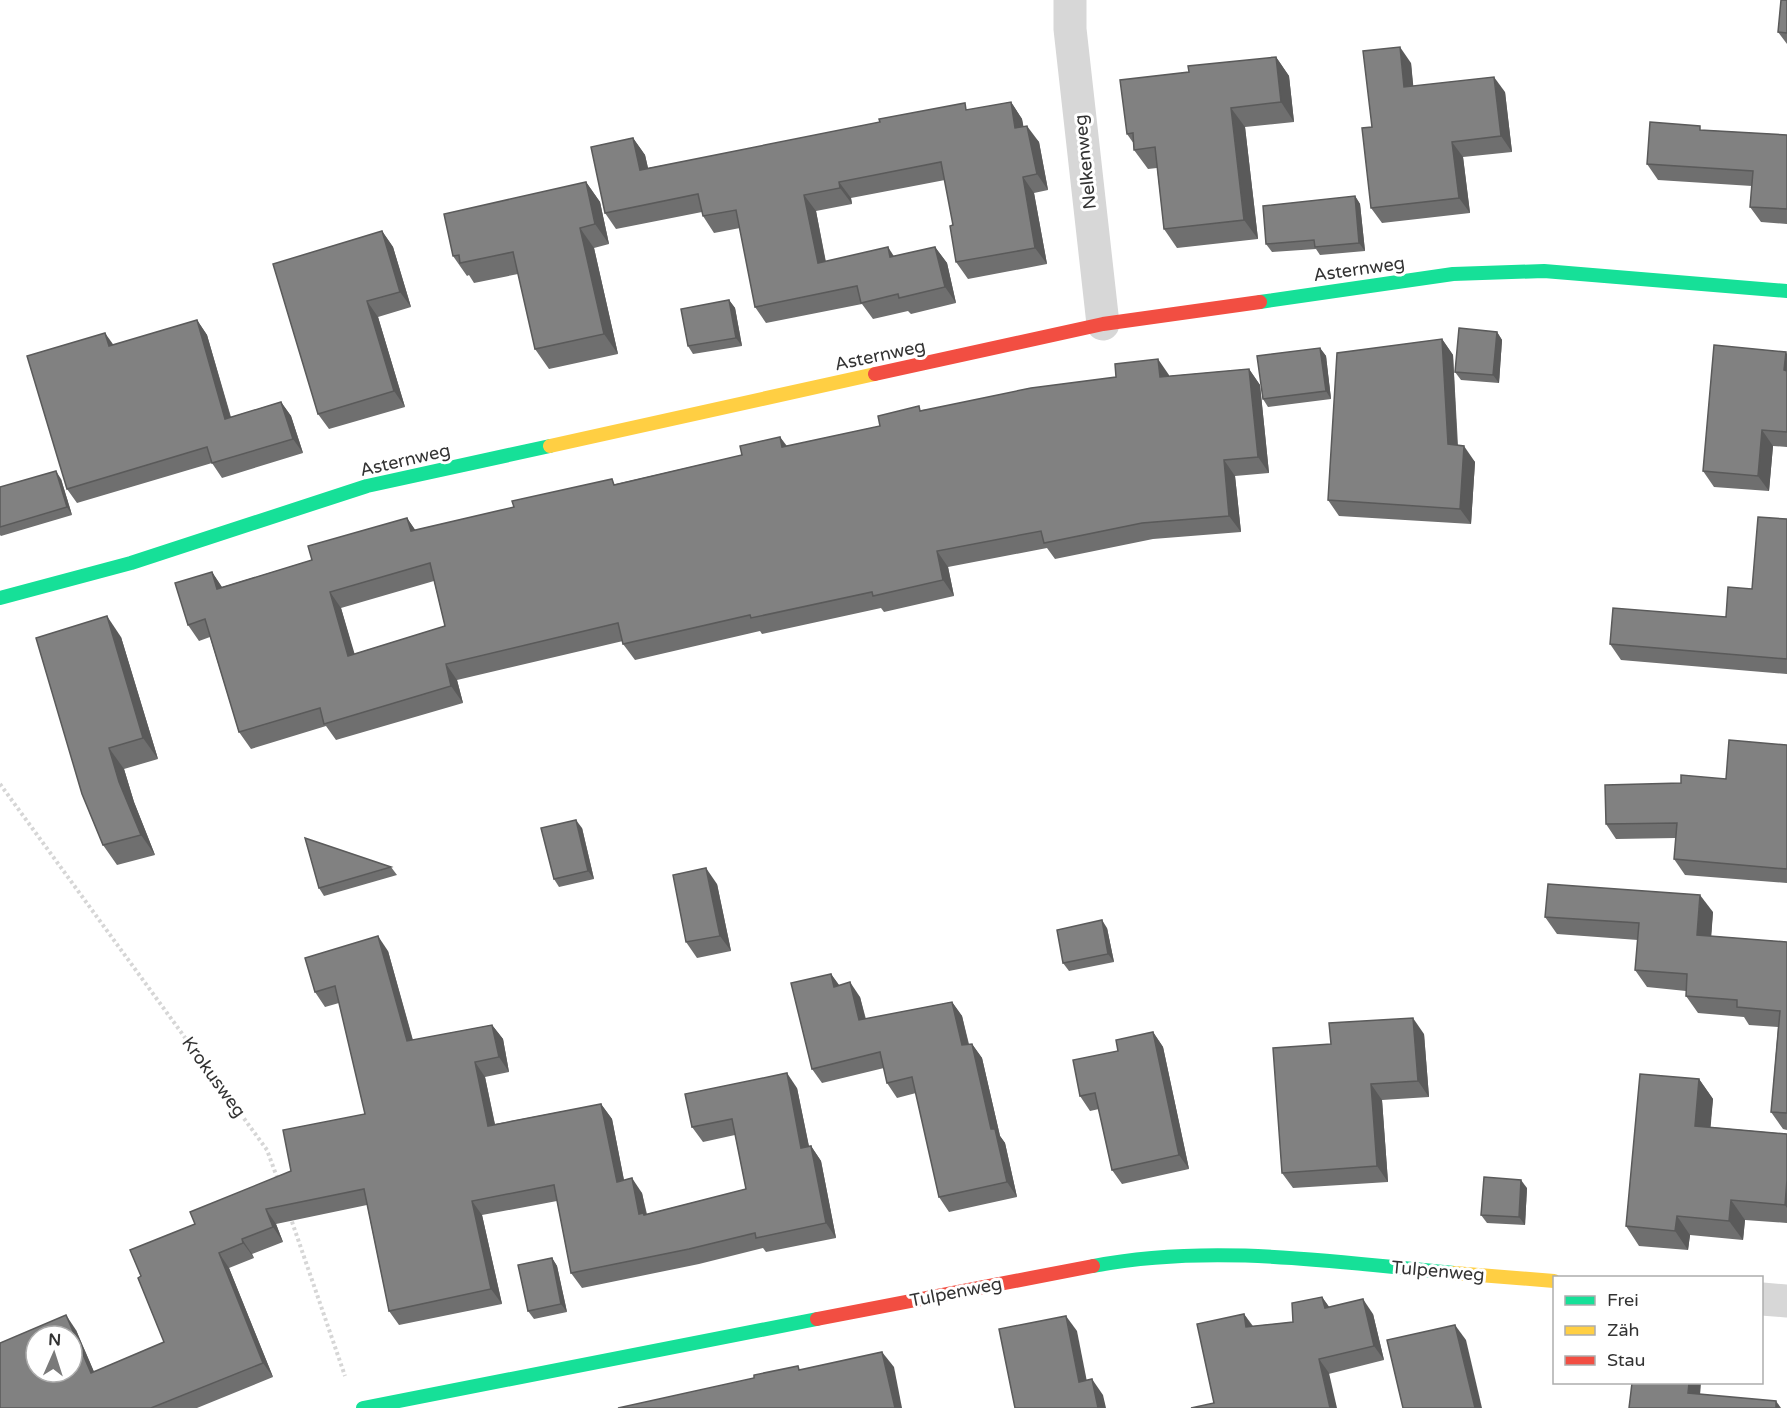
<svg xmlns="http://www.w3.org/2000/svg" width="1787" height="1408" viewBox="0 0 1787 1408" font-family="'Varela Round',sans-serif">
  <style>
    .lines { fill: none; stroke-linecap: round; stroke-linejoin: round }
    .path { stroke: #d6d6d6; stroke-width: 4; stroke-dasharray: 3 3; stroke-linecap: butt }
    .street { stroke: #d7d7d7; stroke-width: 33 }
    .fast { stroke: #16e098; stroke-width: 14 }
    .slow { stroke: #ffcf43; stroke-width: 14 }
    .jam { stroke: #f24e42; stroke-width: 14 }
    .wall { fill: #6f6f6f; fill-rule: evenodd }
    .shaded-wall { fill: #5a5a5a }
    .building { fill: #818181; stroke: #5a5a5a; stroke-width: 1.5; fill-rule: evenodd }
    .labels { text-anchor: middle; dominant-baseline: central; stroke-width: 6; stroke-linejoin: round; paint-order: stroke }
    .street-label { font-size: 18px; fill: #333; stroke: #fff }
  </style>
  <rect width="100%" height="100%" fill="#fff"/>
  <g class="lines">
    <g class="path">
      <path d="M0,784L267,1150L278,1180"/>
      <path d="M290,1216L345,1376"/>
    </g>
    <g class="street">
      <path d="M1070,0V29L1103,324"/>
      <path d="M1762,1299L1787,1301"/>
    </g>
    <g class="fast">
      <path d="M1260,302L1453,274L1544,271L1787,291"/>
      <path d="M0,598L131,563L367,486L550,446"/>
      <path d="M1093,1266C1211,1243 1335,1262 1454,1273"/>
      <path d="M363,1408L817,1319"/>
    </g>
    <g class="slow">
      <path d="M550,446L875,374"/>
      <path d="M1454,1273L1554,1281"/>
    </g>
    <g class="jam">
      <path d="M875,374L1103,324L1260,302"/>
      <path d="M817,1319L1093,1266"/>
    </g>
  </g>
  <g class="wall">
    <path d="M1787,0V44L1778,32Z"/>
    <path d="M1276,57L1289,76L1294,122L1245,127L1258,239L1177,248L1164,229L1157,168L1148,169L1134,150V144L1127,134L1189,72Z"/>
    <path d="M1411,63L1413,86L1505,92L1512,152L1463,157L1470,213L1382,223L1371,208L1372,127Z"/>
    <path d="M1011,102L1022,119L1023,126L1039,142L1048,190L1034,193L1047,264L968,279L956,262L953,225L945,180L851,198L852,204L816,211L826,262L894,256L935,247L947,263L956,303L911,314L908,311L873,319L862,304L766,323L755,307L740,228L714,233L703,216L702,212L616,229L605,213L633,138L645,155L648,168Z"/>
    <path d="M1703,130L1787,135V224L1761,222L1750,207L1752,186L1658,180L1647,164Z"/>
    <path d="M586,182L600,202L609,244L594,248L618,354L549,369L535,349L518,274L474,283L469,275L467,276L453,256Z"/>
    <path d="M1355,196L1360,204L1365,251L1320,255L1316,249L1272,252L1266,244Z"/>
    <path d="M382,231L393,247L411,307L378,317L405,407L329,429L318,414Z"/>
    <path d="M729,300L735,308L742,346L693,354L688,346Z"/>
    <path d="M197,320L207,335L231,417L281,402L291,416L303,453L222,478L212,463L77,503L67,489L113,345Z"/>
    <path d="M1497,332L1502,340L1499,383L1461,380L1455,372Z"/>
    <path d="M1442,339L1453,355L1458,445L1475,462L1471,524L1339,516L1328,500Z"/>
    <path d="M1320,348L1326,356L1331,399L1268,407L1263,399Z"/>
    <path d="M1787,354V447L1773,446L1769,491L1714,487L1703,471Z"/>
    <path d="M1249,369L1260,385L1269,473L1235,476L1241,532L1153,539L1055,559L1047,548L948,567L954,596L884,612L881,608L762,634L760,631L635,660L623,644V641L457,680L463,703L336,740L326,726L251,749L239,732L210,637L199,641L188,625L212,572L222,587L312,560L407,518L415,530L742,455L780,437L787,446L880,426L922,410L1169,375V376ZM434,581L445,626L354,654L341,608Z"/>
    <path d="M61,479L72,515L1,536L0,535V487Z"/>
    <path d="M1787,519V674L1621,660L1610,644L1726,617L1752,589Z"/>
    <path d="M121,637L158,759L124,769L134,802L155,855L117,865L103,845L82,794Z"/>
    <path d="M1787,745V883L1685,875L1674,859L1676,838L1616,839L1606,824L1681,783L1726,779Z"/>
    <path d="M582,828L594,879L559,887L554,879Z"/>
    <path d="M391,867L397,875L324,896L319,888Z"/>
    <path d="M717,884L731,951L697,958L686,942Z"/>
    <path d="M1713,912L1711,936L1787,942V1130L1783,1129L1771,1112L1778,1027L1749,1025L1744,1017L1698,1013L1686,996V991L1647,987L1635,970L1638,940L1557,934L1545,917Z"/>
    <path d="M1107,928L1114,962L1069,971L1063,963Z"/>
    <path d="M388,951L413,1040L492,1025L503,1039L509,1072L485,1077L495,1124L601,1104L612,1119L624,1180L642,1193L647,1214L746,1189L735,1135L703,1142L692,1127L797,1088L809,1146H811L821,1161L836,1238L766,1252L763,1248L699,1264L582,1288L571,1273L557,1201L482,1215L502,1304L399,1325L389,1311L367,1205L276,1224L283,1242L252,1254L254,1258L229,1268L273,1377L197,1408H0L76,1330L94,1372L164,1342L141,1276L195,1224L291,1171L365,1114L339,1003L325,1007L315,992Z"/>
    <path d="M831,974L839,985L860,997L866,1019L952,1002L962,1016L969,1044H972L982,1058L1000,1136L1005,1143L1017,1197L949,1212L939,1197L916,1093L897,1098L887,1083L884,1068L822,1083L812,1069Z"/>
    <path d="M1153,1032L1163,1047L1189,1169L1122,1184L1112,1170L1099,1109L1090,1111L1080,1096L1118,1051Z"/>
    <path d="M1424,1034L1429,1097L1382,1100L1388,1182L1293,1188L1282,1173L1331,1044Z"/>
    <path d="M1699,1079L1713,1099L1710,1127L1787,1134V1223L1745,1220L1743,1240L1690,1235L1688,1250L1639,1246L1626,1226Z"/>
    <path d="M1527,1188L1525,1225L1487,1223L1481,1215Z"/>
    <path d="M552,1258L557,1266L567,1312L534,1319L528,1311Z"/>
    <path d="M1322,1297L1329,1307L1373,1314L1384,1360L1214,1403L1244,1314L1253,1326L1293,1322Z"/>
  </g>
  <g class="shaded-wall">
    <path d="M1400,47L1411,63L1415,103L1404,87Z"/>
    <path d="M1276,57L1289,76L1294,122L1281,102Z"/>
    <path d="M1494,77L1505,92L1512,152L1501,136Z"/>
    <path d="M1011,102L1022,119L1027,144L1015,128Z"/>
    <path d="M1231,108L1245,127L1258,239L1244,220Z"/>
    <path d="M1027,126L1039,142L1048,190L1037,174Z"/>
    <path d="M633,138L645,155L652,186L640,170Z"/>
    <path d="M1452,142L1463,157L1470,213L1459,198Z"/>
    <path d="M1023,177L1034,193L1047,264L1035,248Z"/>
    <path d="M586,182L600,202L609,244L595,224Z"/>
    <path d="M839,182L851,198L852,204L840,188Z"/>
    <path d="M804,195L816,211L829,280L818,263Z"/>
    <path d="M1355,196L1360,204L1365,251L1359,243Z"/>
    <path d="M580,228L594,248L618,354L604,334Z"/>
    <path d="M382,231L393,247L411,307L400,292Z"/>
    <path d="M888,247L899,264L890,257Z"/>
    <path d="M935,247L947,263L956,303L945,287Z"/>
    <path d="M729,300L735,308L742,346L736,338Z"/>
    <path d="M367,301L378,317L405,407L394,391Z"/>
    <path d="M197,320L207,335L235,433L225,419Z"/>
    <path d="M1497,332L1502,340L1499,383L1493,375Z"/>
    <path d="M105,333L115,347L109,346Z"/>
    <path d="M1442,339L1453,355L1458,460L1448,444Z"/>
    <path d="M1320,348L1326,356L1331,399L1326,391Z"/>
    <path d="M1786,352L1787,354V375L1784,370Z"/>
    <path d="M1158,359L1169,375L1171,393L1160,377Z"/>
    <path d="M1249,369L1260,385L1269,473L1258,457Z"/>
    <path d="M281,402L291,416L303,453L293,439Z"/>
    <path d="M1762,430L1773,446L1769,491L1758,476Z"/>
    <path d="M780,437L791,453L782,447Z"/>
    <path d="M1464,446L1475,462L1471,524L1460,509Z"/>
    <path d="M1224,460L1235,476L1241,532L1229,516Z"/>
    <path d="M56,471L61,479L72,515L67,507Z"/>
    <path d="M407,518L418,534L411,531Z"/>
    <path d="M937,551L948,567L954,596L943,580Z"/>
    <path d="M212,572L223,589H217Z"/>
    <path d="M330,592L341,608L360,672L348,656Z"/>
    <path d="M107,616L121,637L158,759L143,738Z"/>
    <path d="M446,664L457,680L463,703L451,686Z"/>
    <path d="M109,748L124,769L134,802L155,855L141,835L119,782Z"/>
    <path d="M576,820L582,828L594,879L588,871Z"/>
    <path d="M706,868L717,884L731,951L720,936Z"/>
    <path d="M1700,895L1713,912L1710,953L1697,935Z"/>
    <path d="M1102,920L1107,928L1114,962L1108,954Z"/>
    <path d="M378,936L388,951L417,1056L407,1041Z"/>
    <path d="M831,974L841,988L834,987Z"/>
    <path d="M850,982L860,997L869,1034L859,1020Z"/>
    <path d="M952,1002L962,1016L972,1060L962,1045Z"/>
    <path d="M1413,1018L1424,1034L1429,1097L1418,1081Z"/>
    <path d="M492,1025L503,1039L509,1072L499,1057Z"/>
    <path d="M1153,1032L1163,1047L1189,1169L1179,1155Z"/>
    <path d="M972,1044L982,1058L1000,1136L1005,1143L1017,1197L1007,1182L991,1129Z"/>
    <path d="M475,1062L485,1077L498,1140L488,1126Z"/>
    <path d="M787,1073L797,1088L812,1162L801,1148Z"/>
    <path d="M1699,1079L1713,1099L1709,1146L1695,1126Z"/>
    <path d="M1371,1084L1382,1100L1388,1182L1377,1166Z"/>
    <path d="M601,1104L612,1119L627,1196L617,1182Z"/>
    <path d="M811,1146L821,1161L836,1238L826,1223Z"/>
    <path d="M632,1178L642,1193L647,1218L639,1214Z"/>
    <path d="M1521,1180L1527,1188L1525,1225L1519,1217Z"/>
    <path d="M1787,1180V1208L1785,1205Z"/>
    <path d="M1731,1200L1745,1220L1743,1240L1729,1221Z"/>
    <path d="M472,1201L482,1215L502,1304L491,1289Z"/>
    <path d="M266,1209L276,1224L283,1242L273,1227Z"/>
    <path d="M1677,1216L1690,1235L1688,1250L1675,1231Z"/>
    <path d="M242,1239L252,1254L254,1258L243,1243Z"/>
    <path d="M219,1253L229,1268L273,1377L263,1363Z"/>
    <path d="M552,1258L557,1266L567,1312L561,1304Z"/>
    <path d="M1322,1297L1332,1311L1325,1308Z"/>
    <path d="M1363,1299L1373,1314L1384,1360L1374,1346Z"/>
    <path d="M1244,1314L1254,1329L1246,1327Z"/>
    <path d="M66,1315L76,1330L101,1388L91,1373Z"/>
    <path d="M1066,1316L1077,1331L1090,1397L1079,1382Z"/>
    <path d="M1455,1325L1466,1340L1482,1408H1475Z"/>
    <path d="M882,1352L894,1367L902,1408H895Z"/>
    <path d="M1319,1359L1329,1373L1337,1408H1330Z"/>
    <path d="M1092,1379L1103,1395L1106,1408H1098Z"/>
    <path d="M1689,1383H1701L1699,1408L1688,1393Z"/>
    <path d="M1776,1401L1781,1408H1776Z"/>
  </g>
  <g class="building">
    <path d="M1781,0H1787V33L1778,32Z"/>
    <path d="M1400,47L1404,87L1494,77L1501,136L1452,142L1459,198L1371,208L1362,128L1372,127L1363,51Z"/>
    <path d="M1276,57L1281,102L1231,108L1244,220L1164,229L1155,147L1134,150L1133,133L1127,134L1120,80L1189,72L1188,66Z"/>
    <path d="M1011,102L1015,128L1027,126L1037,174L1023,177L1035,248L956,262L950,226L953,225L941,162L839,182L840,188L804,195L818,263L888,247L890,257L935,247L945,287L899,298L898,294L861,303L857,286L755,307L736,210L703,216L698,194L605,213L591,147L633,138L640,170L880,122L879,119L965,103L966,110Z"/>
    <path d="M1650,122L1700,126V130L1787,135V209L1750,207L1753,171L1647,164Z"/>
    <path d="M586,182L595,224L580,228L604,334L535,349L513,252L460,263L459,255L453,256L444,214Z"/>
    <path d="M1355,196L1359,243L1315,247L1314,240L1266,244L1263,206Z"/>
    <path d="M382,231L400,292L367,301L394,391L318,414L273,264Z"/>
    <path d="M729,300L736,338L688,346L681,309Z"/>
    <path d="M197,320L225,419L281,402L293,439L212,463L207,447L67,489L27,356L105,333L109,346Z"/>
    <path d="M1459,328L1497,332L1493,375L1455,372Z"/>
    <path d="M1442,339L1448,444L1464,446L1460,509L1328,500L1337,353Z"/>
    <path d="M1714,345L1786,352L1784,370L1787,371V432L1762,430L1758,476L1703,471Z"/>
    <path d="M1320,348L1326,391L1263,399L1257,356Z"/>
    <path d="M1158,359L1160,377L1249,369L1258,457L1224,460L1229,516L1142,523L1044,543L1041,531L937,551L943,580L873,596L872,592L751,618L750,615L623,644L618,623L446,664L451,686L324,724L320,708L239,732L205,619L188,625L175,583L212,572L217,589L312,560L308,546L407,518L411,531L514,507L512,501L612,479L614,485L742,455L740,446L780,437L782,447L880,426L878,416L919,406L920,411L1031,388L1116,377L1115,364ZM430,563L445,626L348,656L330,592Z"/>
    <path d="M56,471L67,507L0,527V487Z"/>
    <path d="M1758,517L1787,519V659L1610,644L1613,608L1726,617L1728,587L1752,589Z"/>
    <path d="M107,616L143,738L109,748L119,782L141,835L103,845L82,794L36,638Z"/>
    <path d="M1729,740L1787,745V869L1674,859L1677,823L1606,824L1605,785L1681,783V775L1726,779Z"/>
    <path d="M576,820L588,871L554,879L541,828Z"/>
    <path d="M305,838L391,867L319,888Z"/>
    <path d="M706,868L720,936L686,942L673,875Z"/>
    <path d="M1548,884L1700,895L1697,935L1787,942V1113L1771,1112L1780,1011L1737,1007V1000L1686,996L1687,974L1635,970L1639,923L1545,917Z"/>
    <path d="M1102,920L1108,954L1063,963L1057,930Z"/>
    <path d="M378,936L407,1041L492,1025L499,1057L475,1062L488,1126L601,1104L617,1182L632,1178L639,1214L643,1213L644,1215L746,1189L732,1119L692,1127L685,1094L787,1073L801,1148L811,1146L826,1223L756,1238L755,1233L689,1249L571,1273L554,1185L472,1201L491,1289L389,1311L364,1189L266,1209L273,1227L242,1239L243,1243L219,1253L263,1363L151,1408H0V1343L66,1315L91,1373L164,1342L138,1278L141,1276L130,1250L195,1224L190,1212L291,1171L283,1130L365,1114L335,986L315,992L305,958ZM36,1336H72V1372H36Z"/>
    <path d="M831,974L834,987L850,982L859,1020L952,1002L962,1045L972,1044L991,1129H995L1007,1182L939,1197L912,1077L887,1083L880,1052L812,1069L791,983Z"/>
    <path d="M1413,1018L1418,1081L1371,1084L1377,1166L1282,1173L1273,1048L1331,1044L1329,1023Z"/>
    <path d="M1153,1032L1179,1155L1112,1170L1095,1093L1080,1096L1073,1060L1118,1051L1116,1040Z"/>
    <path d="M1640,1074L1699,1079L1695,1126L1787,1134V1180L1785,1205L1731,1200L1729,1221L1677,1216L1675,1231L1626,1226Z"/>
    <path d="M1484,1177L1521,1180L1519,1217L1481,1215Z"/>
    <path d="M552,1258L561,1304L528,1311L518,1265Z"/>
    <path d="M1322,1297L1325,1308L1363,1299L1374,1346L1319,1359L1330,1408H1191L1214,1403L1197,1324L1244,1314L1246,1327L1293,1322L1292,1303Z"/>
    <path d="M1066,1316L1079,1382L1092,1379L1098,1408H1015L999,1329Z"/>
    <path d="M1455,1325L1475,1408H1403L1387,1340Z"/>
    <path d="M882,1352L895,1408H618L754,1378V1375L798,1366L799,1370Z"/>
    <path d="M1632,1383H1689L1688,1393L1776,1401V1408H1629Z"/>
  </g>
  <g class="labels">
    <g class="street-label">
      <text transform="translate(1085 162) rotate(-96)">Nelkenweg</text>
      <text transform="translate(1359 269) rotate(-8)">Asternweg</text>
      <text transform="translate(880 355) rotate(-12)">Asternweg</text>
      <text transform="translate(405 460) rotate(-13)">Asternweg</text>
      <text transform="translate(214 1077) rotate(54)">Krokusweg</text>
      <text transform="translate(1438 1271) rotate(5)">Tulpenweg</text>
      <text transform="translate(956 1292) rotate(-11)">Tulpenweg</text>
    </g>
  </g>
  <rect x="1553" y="1276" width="210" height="108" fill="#ffffff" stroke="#adadad" stroke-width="1.5"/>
  <rect x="1565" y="1296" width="30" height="9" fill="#16e098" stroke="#adadad" stroke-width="1.5"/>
  <text x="1607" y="1306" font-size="18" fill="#333333">Frei</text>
  <rect x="1565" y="1326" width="30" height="9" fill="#ffcf43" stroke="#adadad" stroke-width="1.5"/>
  <text x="1607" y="1336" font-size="18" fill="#333333">Zäh</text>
  <rect x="1565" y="1356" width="30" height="9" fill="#f24e42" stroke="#adadad" stroke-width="1.5"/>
  <text x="1607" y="1366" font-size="18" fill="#333333">Stau</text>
  <g transform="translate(54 1354) rotate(3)"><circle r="28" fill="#ffffff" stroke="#adadad" stroke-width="1.5"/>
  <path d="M0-4.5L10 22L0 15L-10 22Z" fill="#7a7a7a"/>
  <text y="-9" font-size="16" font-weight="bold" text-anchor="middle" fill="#333333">N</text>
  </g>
</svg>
